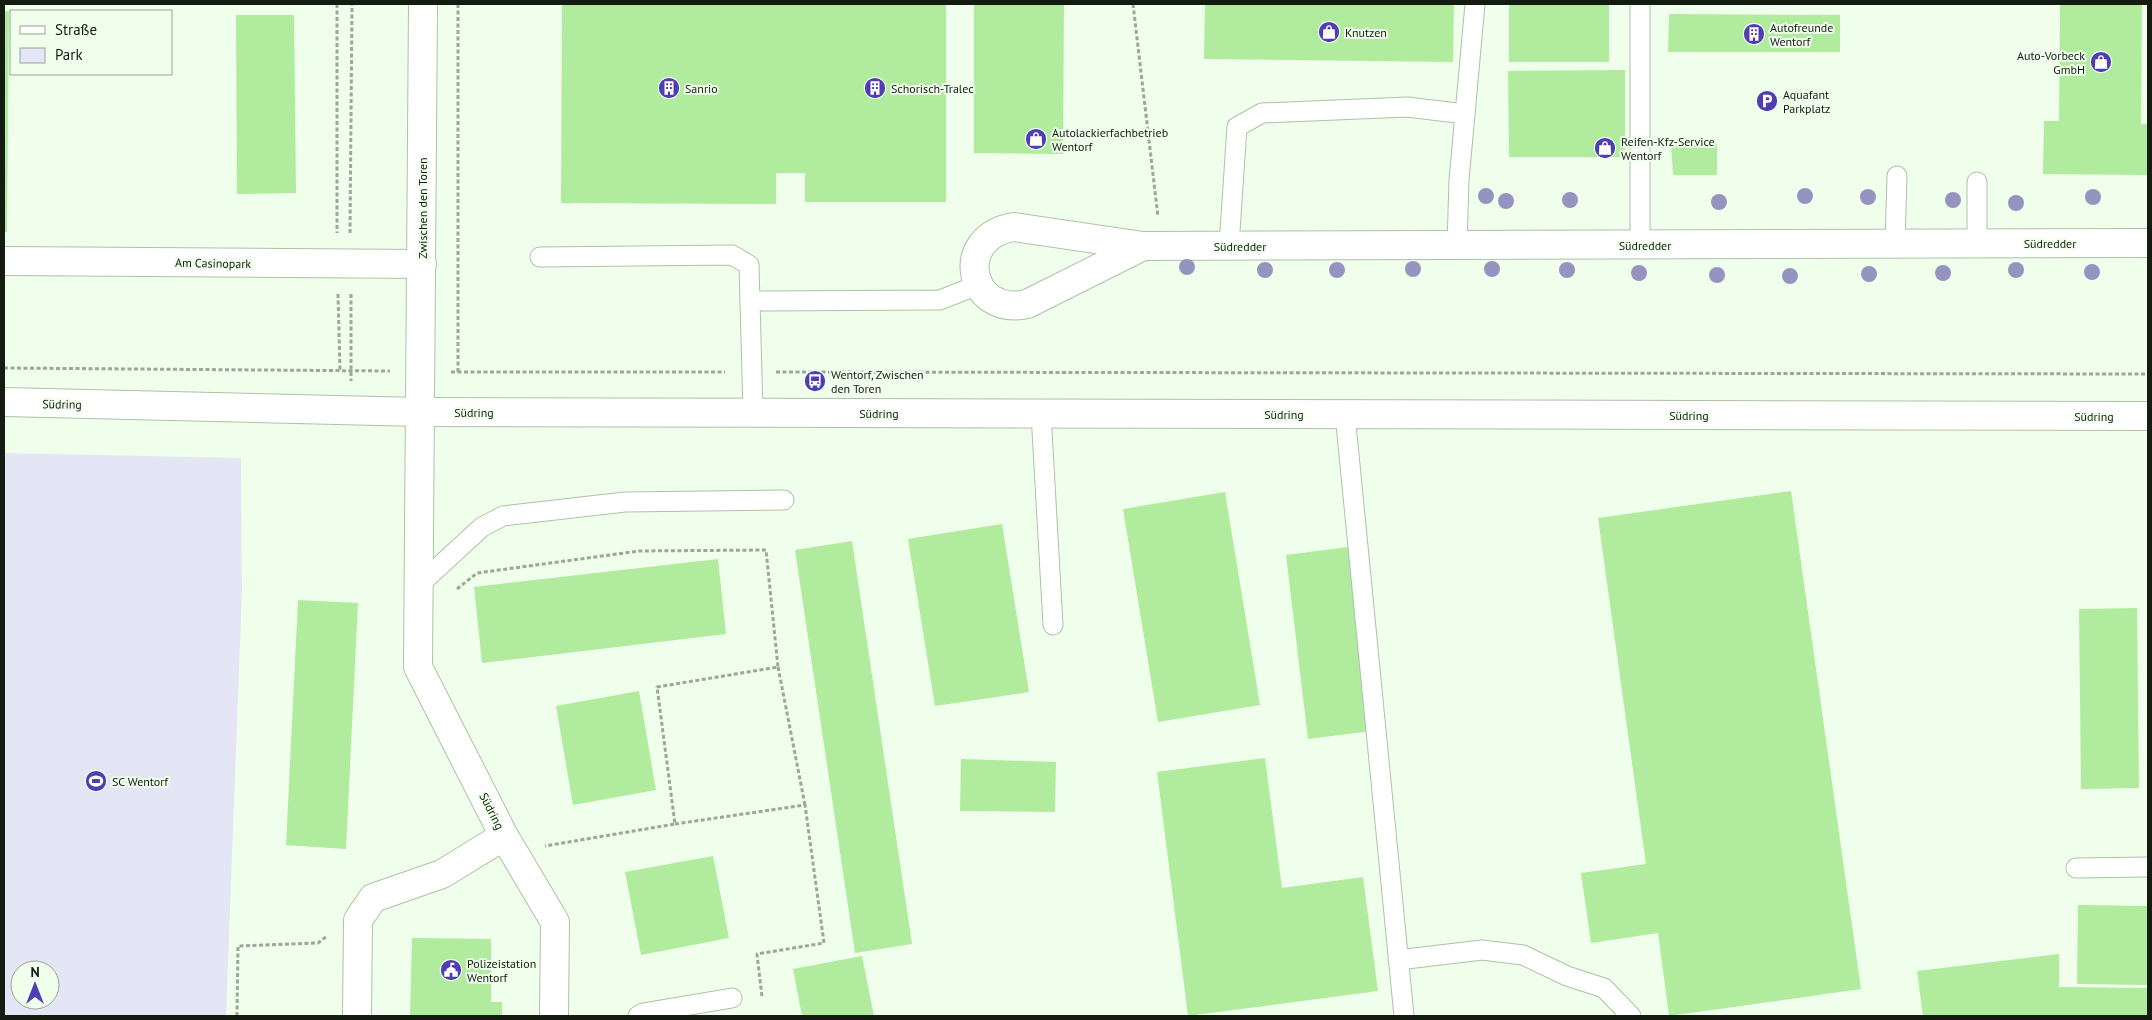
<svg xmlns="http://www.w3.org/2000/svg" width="2152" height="1020" viewBox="0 0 2152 1020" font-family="'PT Sans',sans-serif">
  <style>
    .green { fill: #e5e6f5; fill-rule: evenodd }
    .building { fill: #b0eb9e }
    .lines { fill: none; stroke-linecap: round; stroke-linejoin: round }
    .lane-casing { stroke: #adc2a7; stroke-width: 21 }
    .street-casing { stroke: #adc2a7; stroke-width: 30 }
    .primary-casing { stroke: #adc2a7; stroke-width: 30 }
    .path { stroke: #9ba798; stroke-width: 3; stroke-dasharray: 4 2.5; stroke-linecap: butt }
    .lane { stroke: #fff; stroke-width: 19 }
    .street { stroke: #fff; stroke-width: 28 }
    .primary { stroke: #fff; stroke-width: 28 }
    .tree { fill: #9594c1 }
    .labels { text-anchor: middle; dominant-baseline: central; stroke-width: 4; stroke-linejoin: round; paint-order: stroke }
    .poi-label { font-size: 12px; fill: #141c12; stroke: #f0feec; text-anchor: start }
    .street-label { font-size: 12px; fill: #141c12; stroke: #f0feec }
  </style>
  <rect width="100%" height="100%" fill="#f0feec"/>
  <path class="green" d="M4,453L241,458L242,590L226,1016H4ZM20,970H50V1000H20Z"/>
  <g class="building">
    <path d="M562,4H946V202H805V173H776V204L561,203Z"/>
    <path d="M974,4H1064L1063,154L974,153Z"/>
    <path d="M1205,4H1454L1453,62L1204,59Z"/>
    <rect x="1509" y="4" width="100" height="58"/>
    <path d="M2060,4H2142L2141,124H2148V175L2043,174L2044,121H2059Z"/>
    <path d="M4,11H9L7,232H4Z"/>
    <path d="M1669,14L1840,15V52H1668Z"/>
    <path d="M236,15H294L296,193L237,194Z"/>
    <path d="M1625,70V157H1509L1508,71Z"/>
    <path d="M1671,144H1717V175H1673Z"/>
    <path d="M1791,491L1861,989L1669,1016L1658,933L1591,943L1581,873L1646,864L1598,518Z"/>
    <path d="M1225,492L1260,705L1158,722L1123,509Z"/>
    <path d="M1002,524L1029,692L935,706L908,539Z"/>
    <path d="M852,541L912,944L855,953L795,550Z"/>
    <path d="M1348,547L1371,731L1308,739L1286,555Z"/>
    <path d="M718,559L726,634L482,663L474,587Z"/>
    <path d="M298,600L358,603L346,849L286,845Z"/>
    <path d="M2137,608L2139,788L2081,789L2079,609Z"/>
    <path d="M639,691L656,790L573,805L556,706Z"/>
    <path d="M1265,758L1282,888L1363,877L1378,991L1188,1016L1157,772Z"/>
    <path d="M961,759L1056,762L1055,812L960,811Z"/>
    <path d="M713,856L729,938L641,955L625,872Z"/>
    <path d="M2078,905L2148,906V985L2077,984Z"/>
    <path d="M412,938L491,939V1002H502V1016H410Z"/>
    <path d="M2059,954V987L2148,988V1016H1923L1917,971Z"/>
    <path d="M862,956L874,1016H802L793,969Z"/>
  </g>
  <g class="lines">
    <g class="lane-casing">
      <g id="lane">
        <path d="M1640,4V244"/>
        <path d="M1465,114L1475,4"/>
        <path d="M1977,182V243"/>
        <path d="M1895,244L1897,176"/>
        <path d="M1229,246L1237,127L1262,113L1407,107L1465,114L1459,180L1457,246"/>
        <path d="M540,257L732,255L749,265L753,412"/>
        <path d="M750,301L940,300L978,285"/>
        <path d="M1041,413L1053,625"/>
        <path d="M1345,414L1404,1016"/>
        <path d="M419,585L482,527L503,516L625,502L784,500"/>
        <path d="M2076,868L2148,867"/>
        <path d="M1398,960L1482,950L1523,955L1567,976L1604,988L1631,1016"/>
        <path d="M638,1016L643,1013L732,998"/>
      </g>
    </g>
    <g class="street-casing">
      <g id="street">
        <path d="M423,4L418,667L504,836L555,922L554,1016"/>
        <path d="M1143,246L1027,304C967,317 953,236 1014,227L1143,246L2148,243"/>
        <path d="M4,261L422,264"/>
        <path d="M357,1016L358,920L373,898L442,874L504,836"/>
      </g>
    </g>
    <g class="primary-casing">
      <path id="primary" d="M4,402L420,412L2148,416"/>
    </g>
    <g class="path">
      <path d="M337,4V233"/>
      <path d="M1133,4L1158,217"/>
      <path d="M350,233L352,4"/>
      <path d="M338,294L340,371"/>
      <path d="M351,294V381"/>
      <path d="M4,368L390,371"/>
      <path d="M451,372H725"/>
      <path d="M458,372V4"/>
      <path d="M776,372L2148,374"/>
      <path d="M457,589L477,573L639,551L766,550L778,667L657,687L675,824L545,846"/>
      <path d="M778,667L805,805"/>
      <path d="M675,824L805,805L824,943L757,954L762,997"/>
      <path d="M237,1016L238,946L318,943L327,936"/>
    </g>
    <use href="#lane" class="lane"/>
    <use href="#street" class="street"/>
    <use href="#primary" class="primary"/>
  </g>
  <g class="tree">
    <circle cx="1486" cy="196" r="8"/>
    <circle cx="1805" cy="196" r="8"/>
    <circle cx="1868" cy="197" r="8"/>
    <circle cx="2093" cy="197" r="8"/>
    <circle cx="1570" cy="200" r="8"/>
    <circle cx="1953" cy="200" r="8"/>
    <circle cx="1506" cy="201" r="8"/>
    <circle cx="1719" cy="202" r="8"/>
    <circle cx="2016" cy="203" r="8"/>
    <circle cx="1187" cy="267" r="8"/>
    <circle cx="1413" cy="269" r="8"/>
    <circle cx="1492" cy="269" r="8"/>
    <circle cx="1265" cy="270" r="8"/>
    <circle cx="1337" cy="270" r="8"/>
    <circle cx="1567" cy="270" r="8"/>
    <circle cx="2016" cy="270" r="8"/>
    <circle cx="2092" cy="272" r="8"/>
    <circle cx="1639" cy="273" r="8"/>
    <circle cx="1943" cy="273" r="8"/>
    <circle cx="1869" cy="274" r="8"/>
    <circle cx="1717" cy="275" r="8"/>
    <circle cx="1790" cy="276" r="8"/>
  </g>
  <defs>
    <g id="shop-disc" transform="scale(1.125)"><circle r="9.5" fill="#503cb3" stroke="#f0feec"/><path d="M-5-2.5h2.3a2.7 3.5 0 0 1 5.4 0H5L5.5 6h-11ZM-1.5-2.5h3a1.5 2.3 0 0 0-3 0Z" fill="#fff"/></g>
    <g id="building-disc" transform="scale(1.125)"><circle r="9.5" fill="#503cb3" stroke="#f0feec"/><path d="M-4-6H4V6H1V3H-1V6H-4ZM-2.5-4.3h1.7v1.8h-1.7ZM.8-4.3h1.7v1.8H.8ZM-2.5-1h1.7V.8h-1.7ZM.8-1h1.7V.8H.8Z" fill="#fff"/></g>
    <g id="parking-disc" transform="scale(1.125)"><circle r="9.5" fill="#503cb3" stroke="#f0feec"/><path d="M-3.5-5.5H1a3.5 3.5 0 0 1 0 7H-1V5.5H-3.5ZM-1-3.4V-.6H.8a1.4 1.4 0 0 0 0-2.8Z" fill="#fff"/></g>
    <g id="bus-disc" transform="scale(1.125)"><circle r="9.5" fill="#503cb3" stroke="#f0feec"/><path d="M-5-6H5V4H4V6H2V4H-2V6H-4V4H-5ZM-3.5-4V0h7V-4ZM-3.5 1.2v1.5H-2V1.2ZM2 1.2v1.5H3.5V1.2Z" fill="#fff"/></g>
    <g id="stadium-disc" transform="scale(1.125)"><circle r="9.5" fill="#503cb3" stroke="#f0feec"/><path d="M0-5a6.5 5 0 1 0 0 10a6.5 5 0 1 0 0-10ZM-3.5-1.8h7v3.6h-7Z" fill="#fff"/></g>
    <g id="civic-disc" transform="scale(1.125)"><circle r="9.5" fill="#503cb3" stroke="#f0feec"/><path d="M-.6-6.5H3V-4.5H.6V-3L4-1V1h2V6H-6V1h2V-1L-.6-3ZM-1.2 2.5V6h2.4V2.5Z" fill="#fff"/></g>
  </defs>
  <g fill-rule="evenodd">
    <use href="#shop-disc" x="1329" y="32"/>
    <use href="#building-disc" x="1754" y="34"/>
    <use href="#shop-disc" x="2101" y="62"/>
    <use href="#building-disc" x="669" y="88"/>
    <use href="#building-disc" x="875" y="88"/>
    <use href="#parking-disc" x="1767" y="101"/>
    <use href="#shop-disc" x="1036" y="139"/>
    <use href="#shop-disc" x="1605" y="148"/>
    <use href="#bus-disc" x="815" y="381"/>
    <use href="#stadium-disc" x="96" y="781"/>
    <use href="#civic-disc" x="451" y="970"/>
  </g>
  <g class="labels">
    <g class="poi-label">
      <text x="1770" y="27">Autofreunde<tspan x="1770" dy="14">Wentorf</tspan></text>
      <text x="1345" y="32">Knutzen</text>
      <text x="2085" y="55" text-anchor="end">Auto-Vorbeck<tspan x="2085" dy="14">GmbH</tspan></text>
      <text x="685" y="88">Sanrio</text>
      <text x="891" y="88">Schorisch-Tralec</text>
      <text x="1783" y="94">Aquafant<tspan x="1783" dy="14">Parkplatz</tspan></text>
      <text x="1052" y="132">Autolackierfachbetrieb<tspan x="1052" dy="14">Wentorf</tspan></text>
      <text x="1621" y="141">Reifen-Kfz-Service<tspan x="1621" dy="14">Wentorf</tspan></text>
      <text x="831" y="374">Wentorf, Zwischen<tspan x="831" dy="14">den Toren</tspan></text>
      <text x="112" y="781">SC Wentorf</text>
      <text x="467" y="963">Polizeistation<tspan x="467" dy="14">Wentorf</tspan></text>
    </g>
    <g class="street-label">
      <text transform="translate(422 208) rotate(-90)">Zwischen den Toren</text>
      <text x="2050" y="243">Südredder</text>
      <text x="1645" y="245">Südredder</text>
      <text x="1240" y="246">Südredder</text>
      <text transform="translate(213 263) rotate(1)">Am Casinopark</text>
      <text transform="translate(62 404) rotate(1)">Südring</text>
      <text x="474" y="412">Südring</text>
      <text x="879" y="413">Südring</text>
      <text x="1284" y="414">Südring</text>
      <text x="1689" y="415">Südring</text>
      <text x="2094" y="416">Südring</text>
      <text transform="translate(492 811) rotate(63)">Südring</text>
    </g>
  </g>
  <rect width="2152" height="1020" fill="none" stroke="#141c12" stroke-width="10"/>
  <rect x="10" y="10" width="162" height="65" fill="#f0feec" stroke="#98a495"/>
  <rect x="20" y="26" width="25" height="8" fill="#ffffff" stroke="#98a495"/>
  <text x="55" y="35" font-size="15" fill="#141c12">Straße</text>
  <rect x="20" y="48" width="25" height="15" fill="#e5e6f5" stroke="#98a495"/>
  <text x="55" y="60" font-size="15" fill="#141c12">Park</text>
  <g transform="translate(35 985)"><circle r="24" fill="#f0feec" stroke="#98a495"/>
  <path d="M0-4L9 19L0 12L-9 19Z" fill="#503cb3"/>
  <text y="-8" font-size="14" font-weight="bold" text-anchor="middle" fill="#141c12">N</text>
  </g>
</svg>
